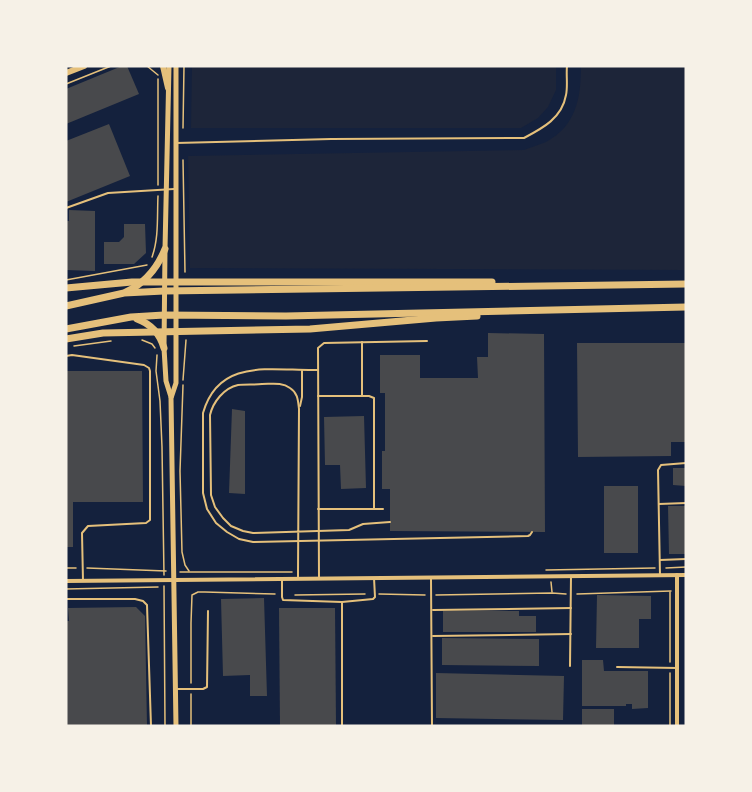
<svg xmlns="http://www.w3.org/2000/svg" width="752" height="792" viewBox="0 0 752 792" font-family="Mulish,sans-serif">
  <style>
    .green { fill: #1d2539 }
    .building { fill: #48494c }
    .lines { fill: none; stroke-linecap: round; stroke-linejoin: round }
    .path { stroke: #e5c07b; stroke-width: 1.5 }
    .service { stroke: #e5c07b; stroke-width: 2 }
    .minor { stroke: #e5c07b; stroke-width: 4 }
    .tertiary { stroke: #e5c07b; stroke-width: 5 }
    .secondary { stroke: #e5c07b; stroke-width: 6 }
    .primary { stroke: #e5c07b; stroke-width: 7 }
  </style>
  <rect width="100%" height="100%" fill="#14213d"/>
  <g class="green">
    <path d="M192,66H556V90L548,107L538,118L521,128H191Z"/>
    <path d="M581,66H686V270L190,268L188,156L524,150C531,147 539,145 546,142C576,126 581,98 581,66Z"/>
  </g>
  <g class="building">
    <path d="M122,66H127L139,94L66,124V89Z"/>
    <path d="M109,124L130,176L66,202V141Z"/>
    <path d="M69,210L95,211V271L66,270V221H69Z"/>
    <path d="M124,224H145L146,253L134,264H104V242H119L124,237Z"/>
    <path d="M488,333L544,334L545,532L390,531V489H382V451H385V393H380V355H420V378H478L477,357H488Z"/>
    <path d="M577,343H686V442H671V456L578,457Z"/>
    <path d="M66,371H142L143,502H73V547H66Z"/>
    <path d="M232,409L245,411V494L229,493Z"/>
    <path d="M364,416L366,488L341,489L340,465H325L324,417Z"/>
    <path d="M673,468H686V486L673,485Z"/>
    <rect x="604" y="486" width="34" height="67"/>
    <path d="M668,506H686V554H669Z"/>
    <path d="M597,595L651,596V619H639V648H596Z"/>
    <path d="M264,598L267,696H250V675L223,676L221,599Z"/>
    <path d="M136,607L145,616L147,726H66V621H69L68,608Z"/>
    <path d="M279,608H335L336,726H280Z"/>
    <path d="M443,611H519V616H536V632H443Z"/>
    <path d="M442,638L539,639V666L442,665Z"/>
    <path d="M582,660H603L604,671H648V708L632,709V704H626V706H582Z"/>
    <path d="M436,673L564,676L563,720L436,718Z"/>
    <rect x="582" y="709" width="32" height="17"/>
  </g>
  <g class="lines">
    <g class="path">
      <path d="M147,66L158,75"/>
      <path d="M158,79V185"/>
      <path d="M66,84L111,66"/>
      <path d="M183,128L184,66"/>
      <path d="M183,160L185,272"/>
      <path d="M152,257C159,238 157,216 158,196"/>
      <path d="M66,280L147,265"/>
      <path d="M142,340L152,344L155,348"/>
      <path d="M74,346L111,341"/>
      <path d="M157,355L156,371L160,401L162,447L164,575"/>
      <path d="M183,380L186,340"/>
      <path d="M183,385L180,471L182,552L185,565L189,571"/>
      <path d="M66,568H76"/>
      <path d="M87,568L166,571"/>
      <path d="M666,568L686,567"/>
      <path d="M546,570L655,568"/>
      <path d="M180,572H292"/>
      <path d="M551,582L552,592"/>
      <path d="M164,586L165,726"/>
      <path d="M66,589L158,587"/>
      <path d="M379,594L425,595"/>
      <path d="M577,594L671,591"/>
      <path d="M295,595L365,594"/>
      <path d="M436,595L552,593L566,594"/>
      <path d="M670,662V592"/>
      <path d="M670,673V725"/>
      <path d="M191,683V623L192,595L198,592H205L275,594"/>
      <path d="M191,726V694"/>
    </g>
    <g class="service">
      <path d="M176,143L331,139L524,138C543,128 562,118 566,95C568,86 566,75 567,66"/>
      <path d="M66,208L108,193L174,189"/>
      <path d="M66,356L72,355L144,365L149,368L150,371V520L146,523L88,526L82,533L83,581"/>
      <path d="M317,370C272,371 219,357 203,413V493L207,509L216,523L227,532L239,539L253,542L528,536L530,535L532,532"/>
      <path d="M318,396H369L374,398V509"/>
      <path d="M362,396V342"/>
      <path d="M300,406L302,397V371"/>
      <path d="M659,504L686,503"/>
      <path d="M318,509H383"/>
      <path d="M660,560L686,559"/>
      <path d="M660,575L658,470L661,465L686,463"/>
      <path d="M298,578V572L299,409C298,401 298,393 290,388C282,382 272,384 262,384C255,385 246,384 238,385C224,388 213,402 210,415L211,495L215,507L223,518L231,526L243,531L253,533L349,530L363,524L390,522"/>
      <path d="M319,578L318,348L324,343L427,341"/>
      <path d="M282,579V597L283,600L342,602"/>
      <path d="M431,579L432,726"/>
      <path d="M66,599H135L143,601L147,605L151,726"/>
      <path d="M433,610L571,608"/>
      <path d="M433,636L571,634"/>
      <path d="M570,666L571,576"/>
      <path d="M617,667L677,668"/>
      <path d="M176,689H203L207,687L208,611"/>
      <path d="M342,726V602L373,599L375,597L374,578"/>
    </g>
    <g class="minor">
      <path d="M66,581L686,575"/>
      <path d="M677,726V575"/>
    </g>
    <g class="tertiary">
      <path d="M169,66L165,249L164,348L166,381L171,397"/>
      <path d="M176,66V383L171,398L176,726"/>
    </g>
    <g class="secondary">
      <path d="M163,66L168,88"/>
      <path d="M66,73L84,66"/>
    </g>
    <g class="primary">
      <path d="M66,288L132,282H492"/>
      <path d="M126,292C145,283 157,269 165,249"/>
      <path d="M66,306L124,293L164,291L686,284"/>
      <path d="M137,319C151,324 160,334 164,348"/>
      <path d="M66,329L131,317L164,315L286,316L686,307"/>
      <path d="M66,339L103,333L310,329L436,318L477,316"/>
    </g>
  </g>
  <rect width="752" height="792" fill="none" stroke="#f6f1e7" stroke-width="135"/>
</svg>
